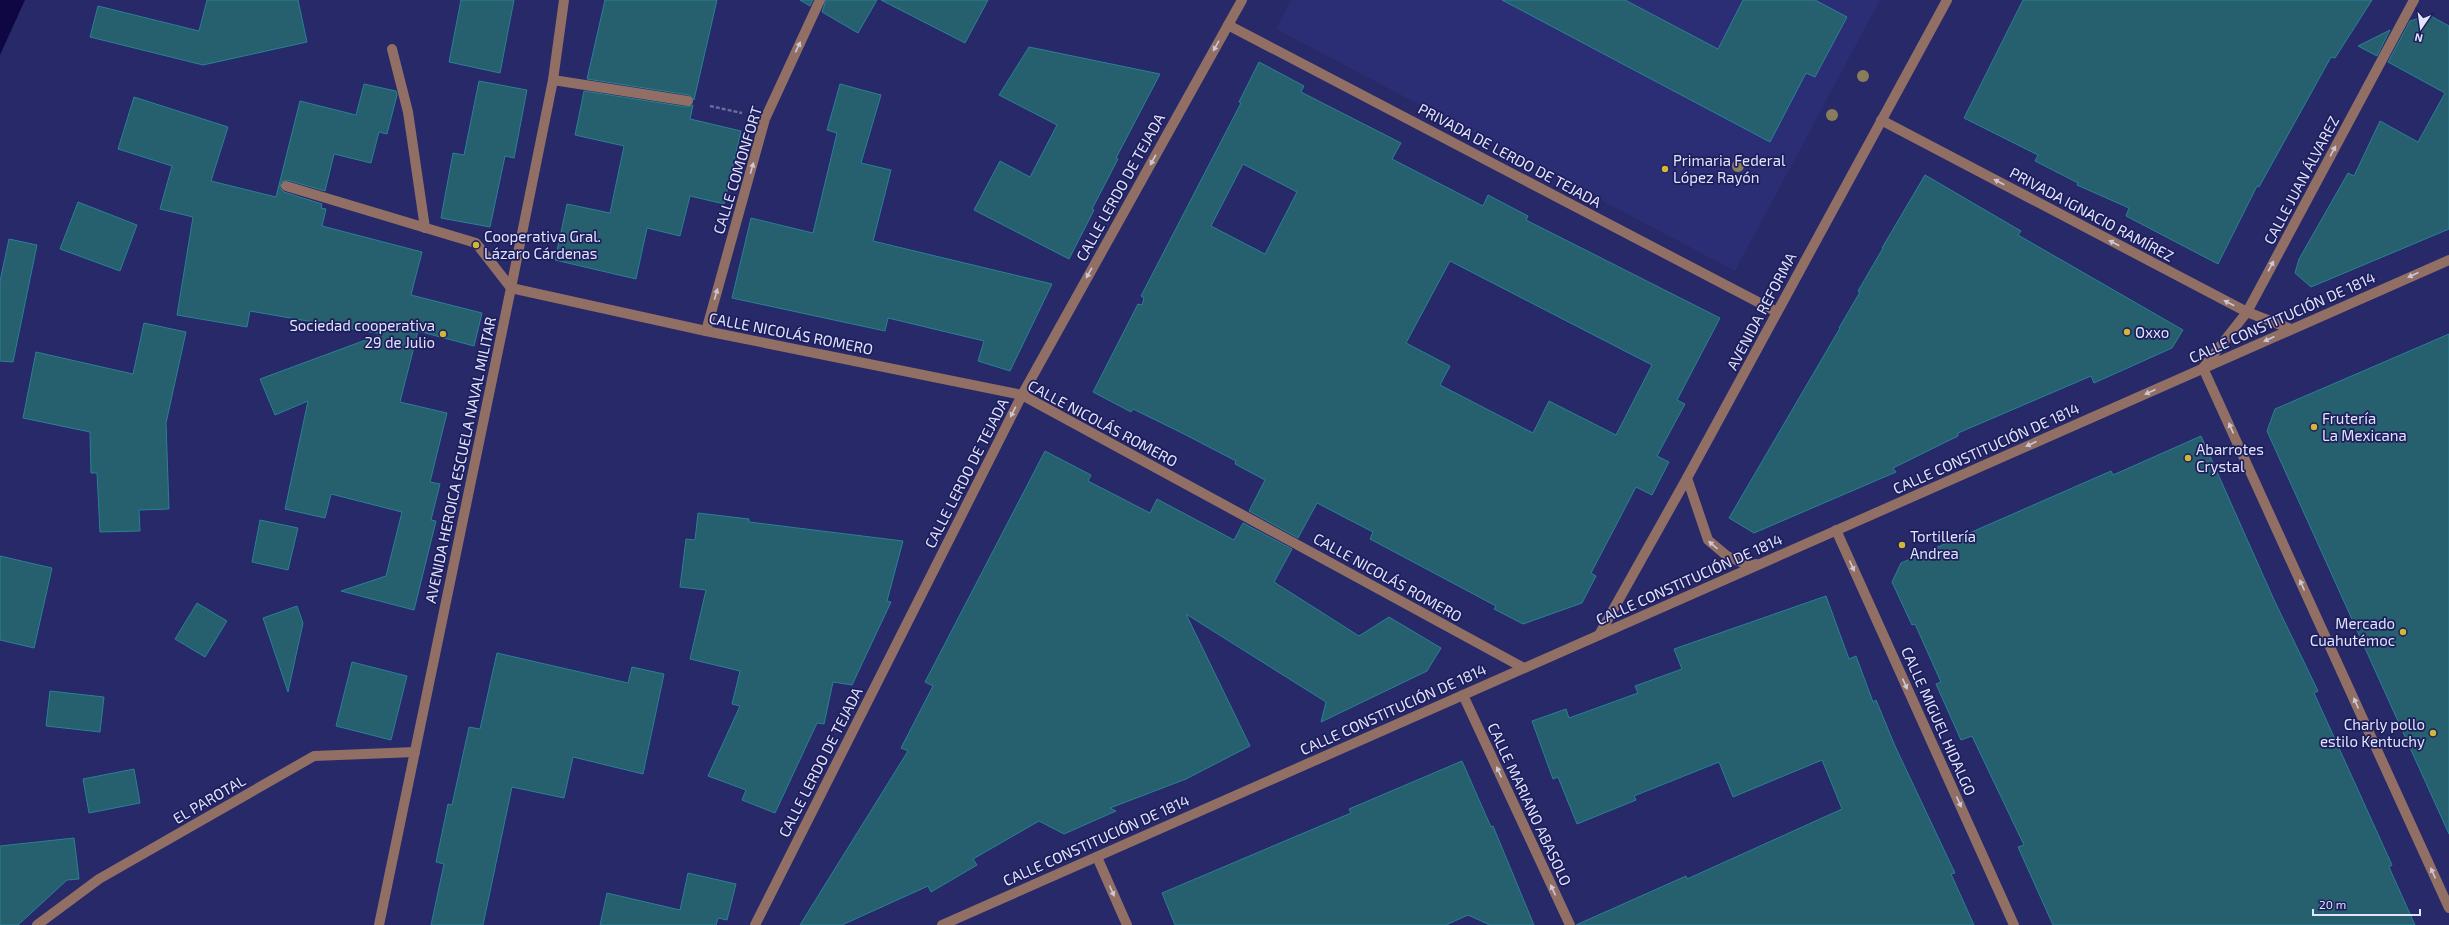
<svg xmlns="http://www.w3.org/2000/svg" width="2449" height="925" viewBox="0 0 2449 925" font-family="'Exo 2',sans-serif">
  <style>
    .built { fill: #2c2e75 }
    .water { fill: #0f0744 }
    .building { fill: #265f6e; stroke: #298196; fill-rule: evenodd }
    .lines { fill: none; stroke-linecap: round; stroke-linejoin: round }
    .path { stroke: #6a6c9d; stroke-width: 2.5; stroke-dasharray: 4 2; stroke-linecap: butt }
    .minor { stroke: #926f64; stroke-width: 10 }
    .tree { fill: #897d5a }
    .oneway { fill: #ccc7d6 }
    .poi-dot { fill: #d2b736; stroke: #1e1e5c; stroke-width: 1.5 }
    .labels { text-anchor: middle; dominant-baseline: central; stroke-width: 3.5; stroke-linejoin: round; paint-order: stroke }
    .street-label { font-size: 15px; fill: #e0e4fc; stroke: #1e1e5c }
    .poi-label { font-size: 15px; fill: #e0e4fc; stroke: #1e1e5c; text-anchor: start }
  </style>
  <rect width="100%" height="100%" fill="#272968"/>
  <path class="built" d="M1291,0H1880L1735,271L1276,29Z"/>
  <path class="water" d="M0,0H25L0,55Z"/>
  <g class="building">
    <path d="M207,0H298L307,42L203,65L90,37L98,6L199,31Z"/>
    <path d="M461,0H514L500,73L449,62Z"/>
    <path d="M605,0H717L694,100L689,95L587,79Z"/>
    <path d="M800,0H813L810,6Z"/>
    <path d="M826,0H877L858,33L822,12Z"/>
    <path d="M881,0H988L965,43Z"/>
    <path d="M1502,0H1625L1718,49L1743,0H1815L1847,17L1815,77L1806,73L1770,142Z"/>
    <path d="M2023,0H2372L2335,58L2331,57L2259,187L2257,186L2218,264L2126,216L2129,208L2077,185L2078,183L2035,161L2038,155L1964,118Z"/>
    <path d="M2429,15L2449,26V229L2311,287L2295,273L2299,259L2348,173L2354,176L2380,121L2418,142L2445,93L2388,62L2410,21Z"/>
    <path d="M2390,30L2377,56L2358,46Z"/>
    <path d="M1029,47L1160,74L1116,158L1118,159L1092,209L1094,210L1069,259L974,210L1000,161L1030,177L1057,125L999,95Z"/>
    <path d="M1259,62L1304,86L1301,92L1401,143L1392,159L1483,206L1488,195L1528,216L1526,220L1720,318L1677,400L1685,404L1657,456L1669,462L1652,495L1636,487L1591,573L1596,576L1582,603L1523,624L1494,609L1496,606L1370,539L1373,532L1317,503L1298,538L1249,511L1265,480L1235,464L1236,461L1182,433L1133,409L1131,412L1093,392L1138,304L1142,305L1144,298L1141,296L1241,103L1239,102ZM1243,164L1297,192L1265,254L1211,226ZM1450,261L1652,365L1616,435L1549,401L1533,433L1440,385L1450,366L1406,343Z"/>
    <path d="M479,81L527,90L514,158L505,156L490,227L441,218L453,153L464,155Z"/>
    <path d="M364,84L396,91L397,95L387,134L379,132L371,163L334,154L325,191L287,180L281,182L280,188L284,192L322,204L321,208L326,209L322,226L422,252L411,295L482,313L474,346L418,331L400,402L447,413L430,482L440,484L431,520L436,521L414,610L341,591L386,576L402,512L331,494L325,518L285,509L308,401L275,415L260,379L382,334L250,311L247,327L177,315L193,217L160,209L172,166L118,149L134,97L228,127L211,181L276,197L300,101L356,115Z"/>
    <path d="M840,84L881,95L861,163L891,170L873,241L1052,284L1010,371L978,361L984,341L888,318L885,331L732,298L751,218L813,233L837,133L827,130Z"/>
    <path d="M584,91L687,107L693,105L690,119L741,131L724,204L690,196L680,236L647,228L636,279L555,260L567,204L610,213L624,146L575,135Z"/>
    <path d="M1925,175L2021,231L2018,235L2183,330L2172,348L2094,383L2091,376L1958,433V436L1893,468L1896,472L1754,533L1729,518L1840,328H1839L1860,292L1858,291L1883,248H1882Z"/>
    <path d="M78,202L137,225L120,271L60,249Z"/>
    <path d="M9,239L37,245L13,362L0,361V281Z"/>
    <path d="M144,323L186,332L166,423L169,509L139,510L140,531L100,532L97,473H91L90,432L23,418L36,352L133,374Z"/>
    <path d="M2449,334V834L2267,431L2275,409Z"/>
    <path d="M2201,436L2275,602L2318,691L2314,693L2392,865L2389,867L2415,925H2053L2018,847L2024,845L1972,736L1961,740L1936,684L1941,682L1915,624L1912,625L1892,582L1901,563L2111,471L2113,475Z"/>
    <path d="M1045,451L1091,475L1088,481L1150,513L1157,499L1234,540L1243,523L1292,549L1274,582L1359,636L1389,617L1441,648L1427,671L1321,722L1326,702L1186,614L1250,746L1186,779L1110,808L1116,811L1064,834L1039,821L973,859L977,865L931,892L928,886L842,925H800L908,751L901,748L933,686L925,682Z"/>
    <path d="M698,513L749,519V522L903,541L887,601L891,602L852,685L833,682L824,724L817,723L775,813L742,800L746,790L708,776L740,706L732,704L740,671L690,659L706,590L680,587L686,539L695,540Z"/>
    <path d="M260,520L298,528L288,570L252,562Z"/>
    <path d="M0,556L52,568L34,648L0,640Z"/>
    <path d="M1826,596L1849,659L1856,656L1873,702L1876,700L1895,746L1955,873L1951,874L1974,925H1576L1686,876L1687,879L1842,809L1822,760L1733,797L1719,762L1634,796L1636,800L1577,824L1558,777L1553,779L1532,721L1566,709L1569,718L1638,693L1635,686L1682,669L1674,649Z"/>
    <path d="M197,603L227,621L205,657L175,639Z"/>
    <path d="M297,606L303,623L288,692L263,618Z"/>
    <path d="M497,653L628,683L632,667L664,674L643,774L573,757L564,798L512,787L483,925H431L444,864L436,862L448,804L452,805L469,727L480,729Z"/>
    <path d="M352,662L407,676L391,740L336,726Z"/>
    <path d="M50,691L104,697L100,732L46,726Z"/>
    <path d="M1462,761L1491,827L1493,826L1534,925H1490L1468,915L1446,925H1175L1162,893L1351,813L1349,809Z"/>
    <path d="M134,769L140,803L89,813L83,779Z"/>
    <path d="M74,838L79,879L67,880L18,925H0V846Z"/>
    <path d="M688,873L736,884L727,920L718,918L716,925H600L607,893L680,910Z"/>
  </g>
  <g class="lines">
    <path class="path" d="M710,106L742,113"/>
    <g class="minor">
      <path d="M2414,0L2247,312L2203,368L2449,908"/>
      <path d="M1228,25L1777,312"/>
      <path d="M392,49L408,112L425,228"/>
      <path d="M553,80L688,101"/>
      <path d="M1881,120L2247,312L2291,329"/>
      <path d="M286,186L476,243L511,288L706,331L1022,395L1524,668"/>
      <path d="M706,331L765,119L820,0"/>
      <path d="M1687,478L1708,540L1727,556L1750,566L1756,564"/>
      <path d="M1836,530L2014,925"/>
      <path d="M1599,635L1687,478L1947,0"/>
      <path d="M1463,695L1570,925"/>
      <path d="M1097,857L1127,925"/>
      <path d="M37,925L99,879L314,756L415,752"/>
      <path d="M379,925L511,288L553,80L564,0"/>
      <path d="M755,925L1022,395L1242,0"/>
      <path d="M942,925L2449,260"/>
    </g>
  </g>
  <g class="tree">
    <circle cx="1863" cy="76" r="6"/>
    <circle cx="1832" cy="115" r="6"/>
    <circle cx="1738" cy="166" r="6"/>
  </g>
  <defs><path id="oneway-solid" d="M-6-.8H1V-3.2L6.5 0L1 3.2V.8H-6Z"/></defs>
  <g class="oneway">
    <use href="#oneway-solid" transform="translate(1216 46) rotate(119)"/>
    <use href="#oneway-solid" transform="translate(798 47) rotate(-65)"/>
    <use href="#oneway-solid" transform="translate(2333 151) rotate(-62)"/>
    <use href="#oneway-solid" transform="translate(1153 160) rotate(119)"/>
    <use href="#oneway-solid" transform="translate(752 168) rotate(-74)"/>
    <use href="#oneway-solid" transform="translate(1999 182) rotate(-152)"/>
    <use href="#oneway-solid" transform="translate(2114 243) rotate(-152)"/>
    <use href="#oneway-solid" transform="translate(2271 266) rotate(-62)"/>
    <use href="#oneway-solid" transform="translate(1089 273) rotate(119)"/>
    <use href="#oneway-solid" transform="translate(2413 275) rotate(156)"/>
    <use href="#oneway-solid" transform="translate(716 294) rotate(-74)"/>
    <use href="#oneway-solid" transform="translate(2229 303) rotate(-152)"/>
    <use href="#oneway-solid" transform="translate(2269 339) rotate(156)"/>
    <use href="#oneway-solid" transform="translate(2150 392) rotate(156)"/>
    <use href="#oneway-solid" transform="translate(1013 412) rotate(117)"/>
    <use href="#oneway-solid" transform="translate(2231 428) rotate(-114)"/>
    <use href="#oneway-solid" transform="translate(2031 444) rotate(156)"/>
    <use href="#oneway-solid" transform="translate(1713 545) rotate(-139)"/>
    <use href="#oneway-solid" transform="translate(1852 566) rotate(66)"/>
    <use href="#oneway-solid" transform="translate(2302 585) rotate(-114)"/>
    <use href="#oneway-solid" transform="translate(1905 684) rotate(66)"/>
    <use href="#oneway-solid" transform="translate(2356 703) rotate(-114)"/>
    <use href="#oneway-solid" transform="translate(1499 772) rotate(-115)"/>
    <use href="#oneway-solid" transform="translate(1959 802) rotate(66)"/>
    <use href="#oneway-solid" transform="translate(2433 873) rotate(-114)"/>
    <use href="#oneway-solid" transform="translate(1553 890) rotate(-115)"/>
    <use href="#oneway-solid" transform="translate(1112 891) rotate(66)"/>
  </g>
  <g class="poi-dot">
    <circle cx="1665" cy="169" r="4"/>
    <circle cx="476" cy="245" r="4"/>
    <circle cx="2127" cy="332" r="4"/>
    <circle cx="443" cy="334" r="4"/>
    <circle cx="2314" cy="427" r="4"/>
    <circle cx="2188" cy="458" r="4"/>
    <circle cx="1902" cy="545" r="4"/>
    <circle cx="2403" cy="632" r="4"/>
    <circle cx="2433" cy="733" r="4"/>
  </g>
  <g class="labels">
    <g class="street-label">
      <text transform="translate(1510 155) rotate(28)">PRIVADA DE LERDO DE TEJADA</text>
      <text transform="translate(737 170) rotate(-73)">CALLE COMONFORT</text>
      <text transform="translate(2301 180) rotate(-62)">CALLE JUAN ÁLVAREZ</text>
      <text transform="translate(1120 187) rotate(-61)">CALLE LERDO DE TEJADA</text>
      <text transform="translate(2092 214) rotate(28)">PRIVADA IGNACIO RAMÍREZ</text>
      <text transform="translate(1761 311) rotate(-62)">AVENIDA REFORMA</text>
      <text transform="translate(2282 317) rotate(-24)">CALLE CONSTITUCIÓN DE 1814</text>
      <text transform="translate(791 333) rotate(11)">CALLE NICOLÁS ROMERO</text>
      <text transform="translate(1103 423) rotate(28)">CALLE NICOLÁS ROMERO</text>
      <text transform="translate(1986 448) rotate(-24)">CALLE CONSTITUCIÓN DE 1814</text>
      <text transform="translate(460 460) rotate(-78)">AVENIDA HEROICA ESCUELA NAVAL MILITAR</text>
      <text transform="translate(966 473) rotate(-63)">CALLE LERDO DE TEJADA</text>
      <text transform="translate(1388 577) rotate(29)">CALLE NICOLÁS ROMERO</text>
      <text transform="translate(1689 579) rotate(-24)">CALLE CONSTITUCIÓN DE 1814</text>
      <text transform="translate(1393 709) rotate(-24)">CALLE CONSTITUCIÓN DE 1814</text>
      <text transform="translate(1939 721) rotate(66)">CALLE MIGUEL HIDALGO</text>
      <text transform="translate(820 762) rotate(-63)">CALLE LERDO DE TEJADA</text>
      <text transform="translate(209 799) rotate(-30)">EL PAROTAL</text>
      <text transform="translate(1530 804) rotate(65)">CALLE MARIANO ABASOLO</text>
      <text transform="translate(1096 840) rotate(-24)">CALLE CONSTITUCIÓN DE 1814</text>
    </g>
    <g class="poi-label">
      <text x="1673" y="160">Primaria Federal<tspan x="1673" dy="17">López Rayón</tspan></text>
      <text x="484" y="236">Cooperativa Gral.<tspan x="484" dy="17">Lázaro Cárdenas</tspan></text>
      <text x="435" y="325" text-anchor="end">Sociedad cooperativa<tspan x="435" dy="17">29 de Julio</tspan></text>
      <text x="2135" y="332">Oxxo</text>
      <text x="2322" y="418">Frutería<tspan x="2322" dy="17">La Mexicana</tspan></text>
      <text x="2196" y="449">Abarrotes<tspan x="2196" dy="17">Crystal</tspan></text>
      <text x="1910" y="536">Tortillería<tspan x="1910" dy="17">Andrea</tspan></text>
      <text x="2395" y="623" text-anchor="end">Mercado<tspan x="2395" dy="17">Cuahutémoc</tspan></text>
      <text x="2425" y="724" text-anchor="end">Charly pollo<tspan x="2425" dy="17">estilo Kentuchy</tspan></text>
    </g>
  </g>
  <g transform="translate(2421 28) rotate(193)" stroke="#1e1e5c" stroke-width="3" paint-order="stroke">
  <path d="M0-3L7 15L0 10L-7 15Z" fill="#e0e4fc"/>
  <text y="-6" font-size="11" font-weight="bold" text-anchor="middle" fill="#e0e4fc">N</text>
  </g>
  <path d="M2313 909v6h107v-6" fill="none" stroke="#e0e4fc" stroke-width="2"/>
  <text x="2319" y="909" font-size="12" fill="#e0e4fc" stroke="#1e1e5c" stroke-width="3" paint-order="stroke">20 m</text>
</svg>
